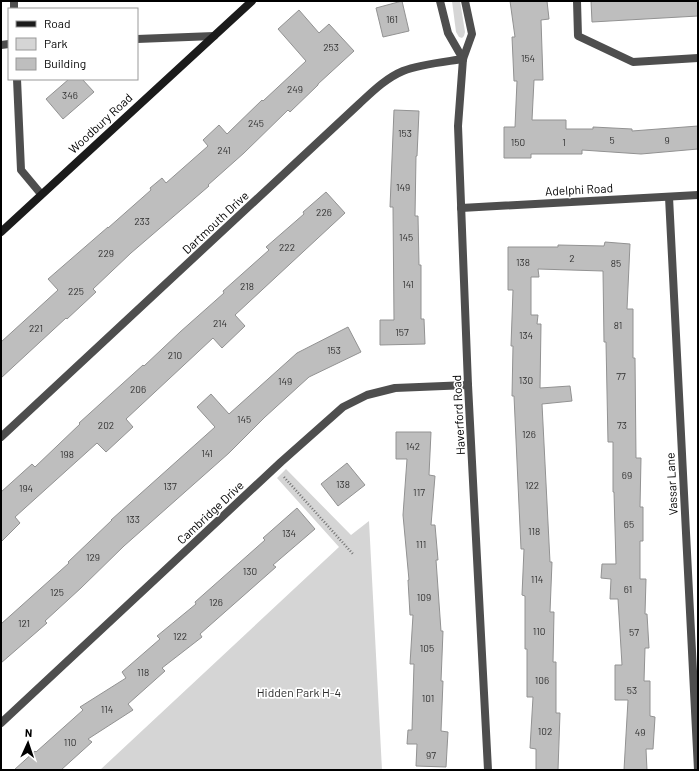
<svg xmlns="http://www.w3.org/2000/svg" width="699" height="771" viewBox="0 0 699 771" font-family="Barlow,sans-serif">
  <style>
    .green { fill: #d5d5d5 }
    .building { fill: #bebebe; stroke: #929292 }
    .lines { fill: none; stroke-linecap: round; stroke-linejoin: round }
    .path { stroke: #707070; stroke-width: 2.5; stroke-dasharray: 1 2; stroke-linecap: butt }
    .service { stroke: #4e4e4e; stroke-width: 8 }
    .minor { stroke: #4e4e4e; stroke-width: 8 }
    .secondary { stroke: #1b1b1b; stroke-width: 8 }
    .labels { text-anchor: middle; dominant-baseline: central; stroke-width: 3.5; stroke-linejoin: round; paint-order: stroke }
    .number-label { font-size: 10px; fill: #303030 }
    .street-label { font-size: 12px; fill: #000; stroke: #fff }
    .park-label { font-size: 12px; fill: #2c2c2c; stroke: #fff }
  </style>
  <rect width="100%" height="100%" fill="#fff"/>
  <g class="green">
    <path d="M452,1H460L465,32L464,36L462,38L459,37L456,32Z"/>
    <path d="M286,469L351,535L369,521L382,770H100L339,547L277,478Z"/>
  </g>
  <g class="building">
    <path d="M402,1L409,31L383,37L376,8Z"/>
    <path d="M510,1H547L549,19L541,20L543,80H534L532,120H566V129H593V127L632,129V131L698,126V149L641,154L582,150V154H531V158H504V127H515L517,81H514L512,37H515Z"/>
    <path d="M591,1H698V16L592,22Z"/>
    <path d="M299,10L319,33L329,24L354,51L318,84V85L290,112L288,110L244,153L208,185L209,186L131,253L93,289L96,292L67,319L66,318L1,378V342L58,290L48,279L108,227V228L151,190L150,188L162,178L166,183L208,146L203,140L219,125L227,134L262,100L263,101L306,61L278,29Z"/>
    <path d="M69,79H82L94,92L63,119L46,99Z"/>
    <path d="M394,110L419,111L417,156H416L415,216H418L419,265H421V319H424L425,344L380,345V320H394L393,207H390Z"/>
    <path d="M326,192L345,213L235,315L245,326L222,348L213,338L126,419L133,427L106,452L97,443L15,517L20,523L1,542V492L32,464L35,467L80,424L79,423L143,365L144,366L180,332L224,293L223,291L269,250L266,247L304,214L303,212Z"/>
    <path d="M605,242L630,244L627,309H633V358H635L636,458H641L640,507H643V541H640V579H646L645,614H647L649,648H645L644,681H650V716L655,717L653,749H646L647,770H624L628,700H615V665H622L618,599H610L611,579L601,578L602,564H616L614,492H613V442H608L606,342H604L603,271L538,269L539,277H531V315H538L537,324H541L540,388L570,386L572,401L542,404L550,562H552L550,612H554L553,662H556V713H560L558,770H536V749L530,748L533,697H527V649H525V596L522,595L524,549H521L514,396H512L513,346H511L513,290H508V247H558V245L604,246Z"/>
    <path d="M348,327L361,352L309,377L265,417L229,453L124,546L81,588L45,621L47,623L1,663V624L69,563L68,562L112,520H111L215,427L197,407L211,394L229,414L297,353Z"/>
    <path d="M396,432H431L429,475L435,476L431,525H435L438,560H436L441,631H443L441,681H443L441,731L448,732L446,767L416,766L417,744H407L408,730H412L414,664H410L413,615H410L408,580H409L403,515L407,459H396Z"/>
    <path d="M347,463L365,485L338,506L321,484Z"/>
    <path d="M297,508L315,529L273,565L276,567L200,634L202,637L162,668L165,671L128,704L133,710L88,739L92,742L61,770H14L35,751L36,752L83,710L80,707L126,678L122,672L160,639L157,636L196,604L195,602L265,540L263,538Z"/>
  </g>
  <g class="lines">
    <path class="path" d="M284,477L353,554"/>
    <path class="service" d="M577,1L578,36L633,62L698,58"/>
    <g class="minor">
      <path d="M14,1V9"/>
      <path d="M440,1L448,33L463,59"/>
      <path d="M465,1L472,34L463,59L458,126L468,385L488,770"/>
      <path d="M137,39L214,36"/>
      <path d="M1,45L9,44"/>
      <path d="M17,79L21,170L41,194"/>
      <path d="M669,197L698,770"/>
      <path d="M461,208L698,195"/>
      <path d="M1,437L359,104C372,92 386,78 403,71C421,64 444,62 463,59"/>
      <path d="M1,723L281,462L343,407L367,395L395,388L468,385"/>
    </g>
    <path class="secondary" d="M1,232L252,1"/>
  </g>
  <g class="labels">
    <g class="number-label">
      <text x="392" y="19">161</text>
      <text x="331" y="47">253</text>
      <text x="528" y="58">154</text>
      <text x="295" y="89">249</text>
      <text x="70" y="95">346</text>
      <text x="256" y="123">245</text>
      <text x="405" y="133">153</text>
      <text x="612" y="140">5</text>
      <text x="667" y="140">9</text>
      <text x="518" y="142">150</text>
      <text x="564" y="142">1</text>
      <text x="224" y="150">241</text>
      <text x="403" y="187">149</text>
      <text x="324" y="212">226</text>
      <text x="142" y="221">233</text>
      <text x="406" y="237">145</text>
      <text x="287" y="247">222</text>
      <text x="106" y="253">229</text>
      <text x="572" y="258">2</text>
      <text x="523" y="262">138</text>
      <text x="616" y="263">85</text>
      <text x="408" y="284">141</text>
      <text x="247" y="286">218</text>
      <text x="76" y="291">225</text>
      <text x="220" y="323">214</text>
      <text x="618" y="325">81</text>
      <text x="36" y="328">221</text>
      <text x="402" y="332">157</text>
      <text x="526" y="335">134</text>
      <text x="334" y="350">153</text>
      <text x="175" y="355">210</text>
      <text x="621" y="376">77</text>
      <text x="526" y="380">130</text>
      <text x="285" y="381">149</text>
      <text x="138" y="389">206</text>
      <text x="244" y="419">145</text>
      <text x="106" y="425">202</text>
      <text x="622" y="425">73</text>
      <text x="529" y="434">126</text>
      <text x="413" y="446">142</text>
      <text x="207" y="453">141</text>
      <text x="67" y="454">198</text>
      <text x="627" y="475">69</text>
      <text x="343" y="484">138</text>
      <text x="532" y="485">122</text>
      <text x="170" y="486">137</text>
      <text x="26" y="488">194</text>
      <text x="419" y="492">117</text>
      <text x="133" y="519">133</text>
      <text x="629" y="524">65</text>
      <text x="534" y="531">118</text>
      <text x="289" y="533">134</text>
      <text x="421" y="544">111</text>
      <text x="93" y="557">129</text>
      <text x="250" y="571">130</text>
      <text x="537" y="579">114</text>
      <text x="628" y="589">61</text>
      <text x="57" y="592">125</text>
      <text x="424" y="597">109</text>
      <text x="216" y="602">126</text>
      <text x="24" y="623">121</text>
      <text x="539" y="631">110</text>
      <text x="634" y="632">57</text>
      <text x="180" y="636">122</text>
      <text x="427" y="648">105</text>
      <text x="143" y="672">118</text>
      <text x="542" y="680">106</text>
      <text x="632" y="690">53</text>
      <text x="428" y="698">101</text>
      <text x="107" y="709">114</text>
      <text x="545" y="731">102</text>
      <text x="640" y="732">49</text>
      <text x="70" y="742">110</text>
      <text x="431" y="755">97</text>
    </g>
    <g class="street-label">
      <text transform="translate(100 123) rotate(-43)">Woodbury Road</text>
      <text transform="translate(579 189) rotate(-3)">Adelphi Road</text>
      <text transform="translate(215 222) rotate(-43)">Dartmouth Drive</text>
      <text transform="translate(458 415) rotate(-93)">Haverford Road</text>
      <text transform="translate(671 484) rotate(-93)">Vassar Lane</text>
      <text transform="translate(210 512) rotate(-43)">Cambridge Drive</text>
    </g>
    <g class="park-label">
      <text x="299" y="692">Hidden Park H-4</text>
    </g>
  </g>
  <rect width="699" height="771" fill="none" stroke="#000000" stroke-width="4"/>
  <rect x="8" y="8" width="130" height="72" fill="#ffffff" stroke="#999999"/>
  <rect x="16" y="21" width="20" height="6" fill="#1b1b1b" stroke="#999999"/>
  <text x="44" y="28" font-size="12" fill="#000000">Road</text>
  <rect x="16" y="38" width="20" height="12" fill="#d5d5d5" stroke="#999999"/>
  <text x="44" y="48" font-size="12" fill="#000000">Park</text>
  <rect x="16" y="58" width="20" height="12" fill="#bebebe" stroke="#999999"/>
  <text x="44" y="68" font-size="12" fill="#000000">Building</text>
  <g transform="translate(28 743) rotate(3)" stroke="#ffffff" stroke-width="3" paint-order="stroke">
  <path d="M0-3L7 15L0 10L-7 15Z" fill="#000000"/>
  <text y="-6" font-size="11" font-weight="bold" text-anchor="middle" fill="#000000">N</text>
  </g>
</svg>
